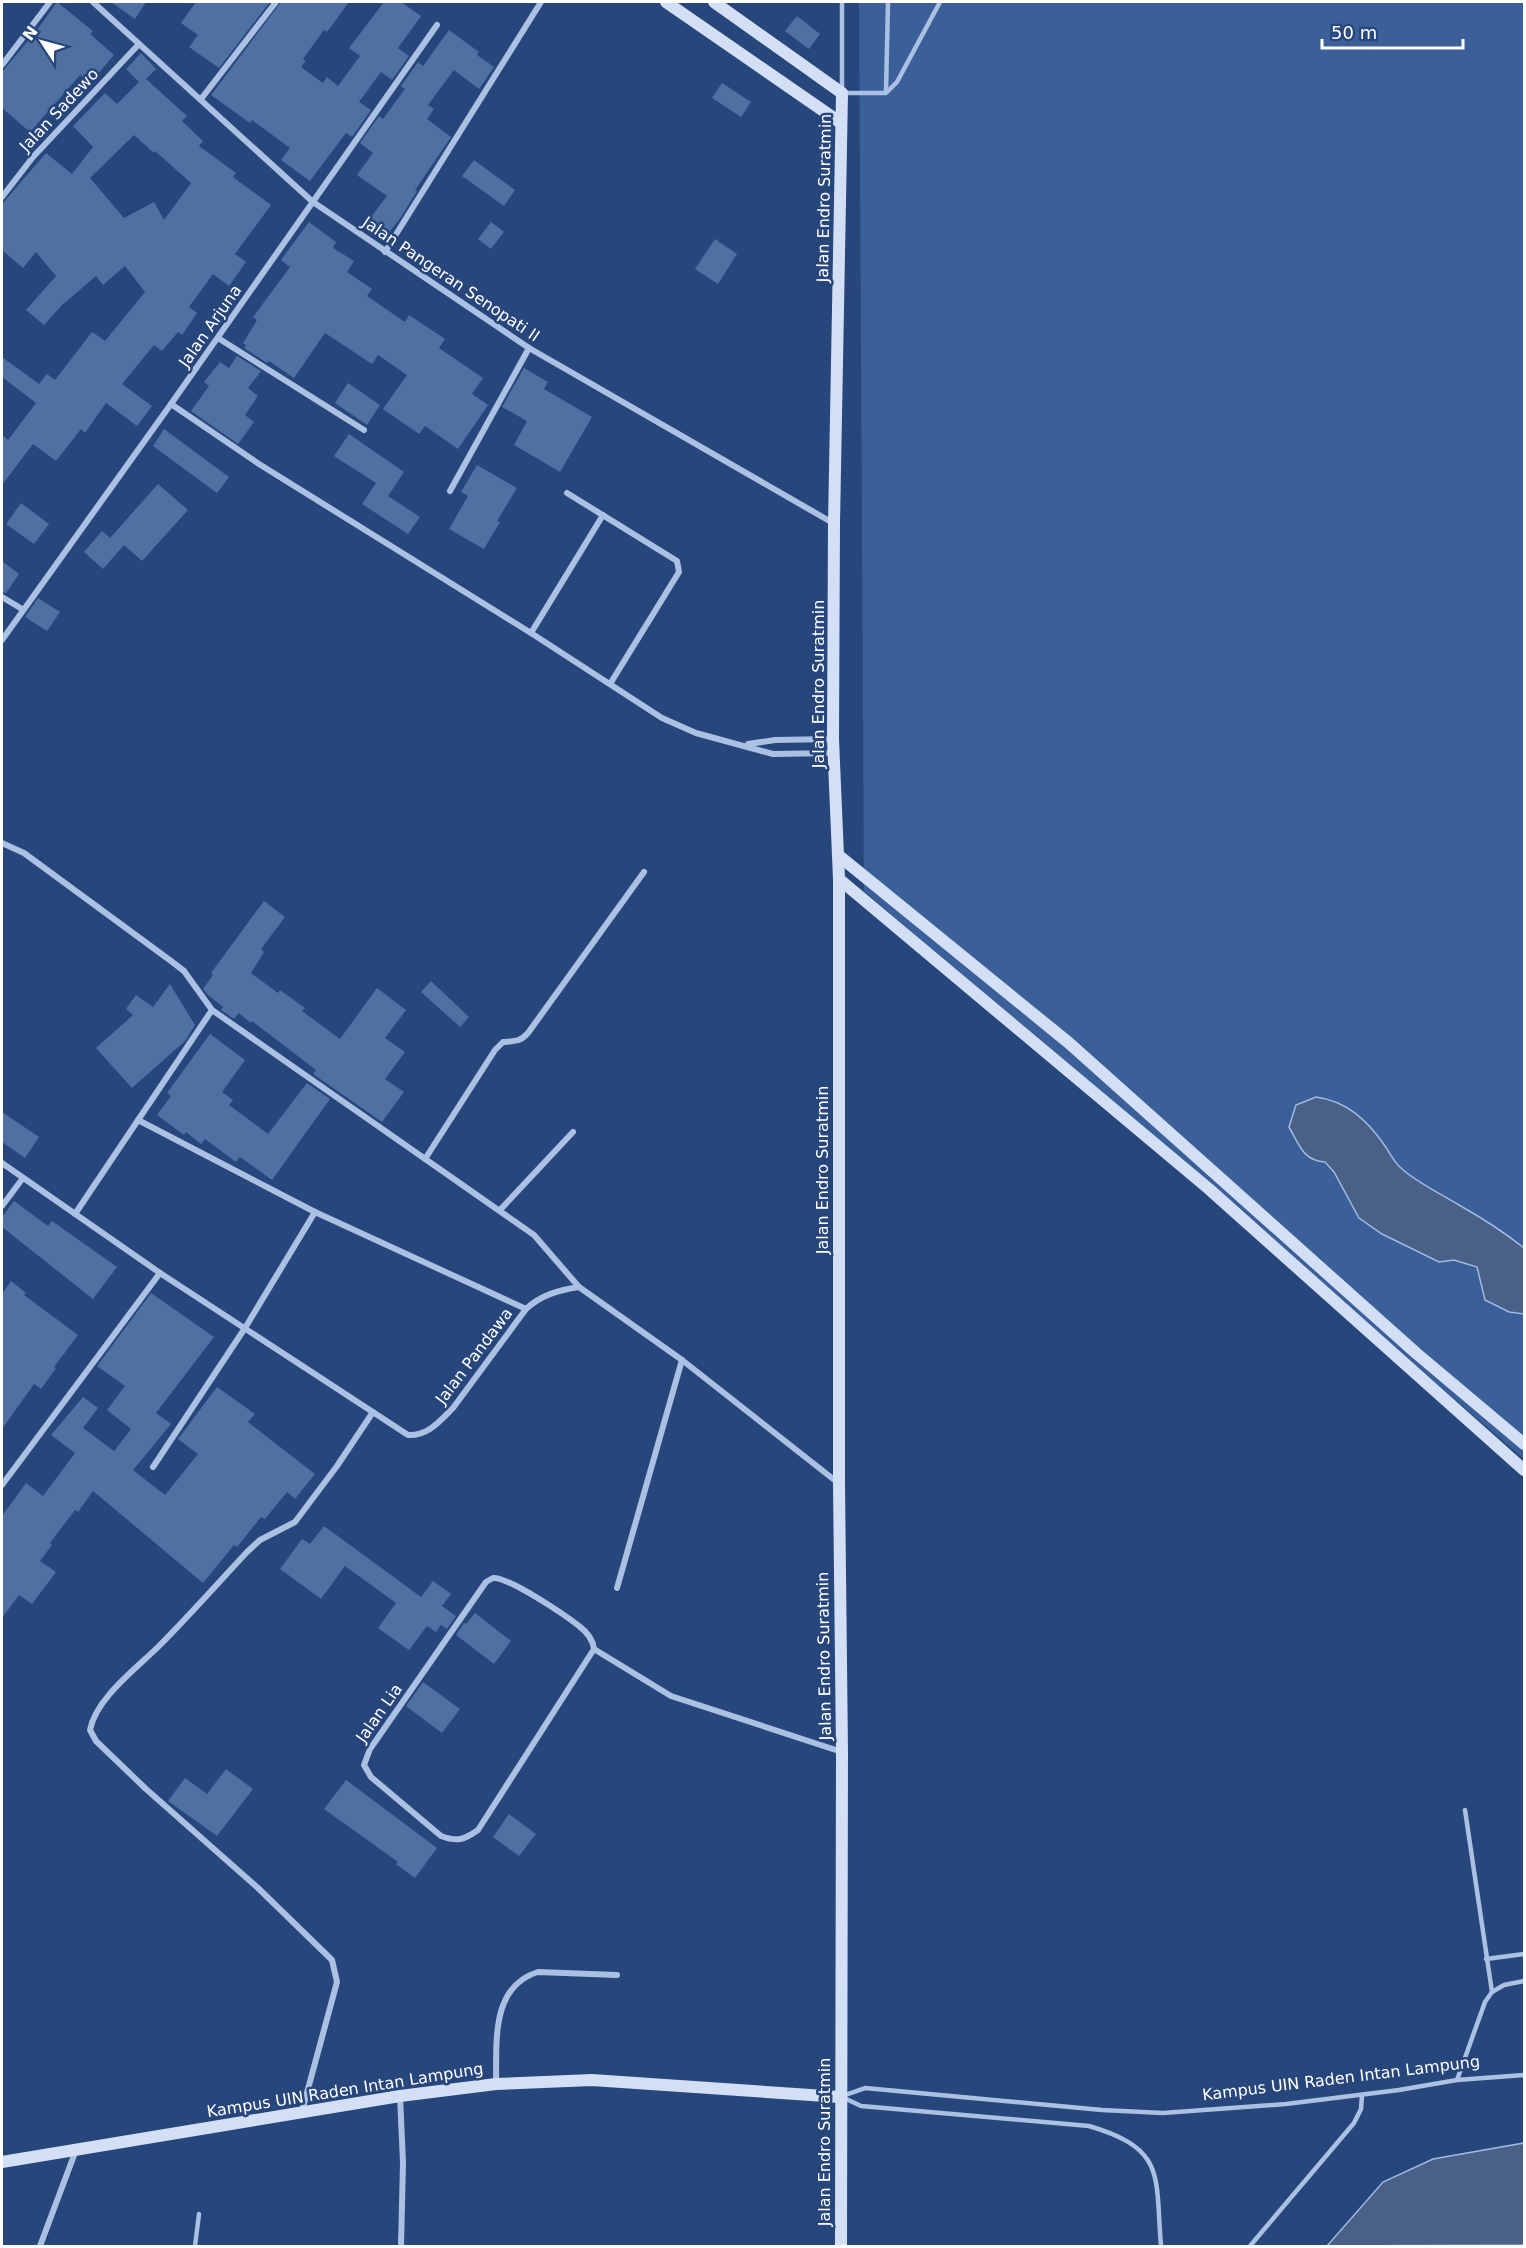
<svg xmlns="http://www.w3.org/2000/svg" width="1526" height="2248" viewBox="0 0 1526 2248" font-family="'DejaVu Sans',sans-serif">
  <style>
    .green { fill: #3b5f98 }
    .water { fill: #4a6087; stroke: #9fbbe4; stroke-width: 1.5 }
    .building { fill: #4f70a3; fill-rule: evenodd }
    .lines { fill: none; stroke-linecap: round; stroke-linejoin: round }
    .lane { stroke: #abc1e4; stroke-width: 4.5 }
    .street { stroke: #abc1e4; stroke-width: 6 }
    .secondary { stroke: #d3dff4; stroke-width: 12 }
    .labels { text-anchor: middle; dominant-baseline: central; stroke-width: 5; stroke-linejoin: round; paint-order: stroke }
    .street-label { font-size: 16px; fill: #fff; stroke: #27467b }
  </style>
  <rect width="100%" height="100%" fill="#27467b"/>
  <path class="green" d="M859,2H1524V1459L864,891Z"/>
  <g class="water">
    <path d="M1316,1097C1347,1101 1368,1121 1385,1146C1390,1153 1394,1162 1401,1168C1417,1183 1440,1193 1459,1205C1482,1218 1504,1232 1524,1248V1314L1509,1312L1485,1300L1477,1267L1454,1260L1439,1262L1382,1234L1359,1218L1334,1172L1325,1162C1303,1161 1299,1144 1289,1127L1296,1105Z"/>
    <path d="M1524,2143V2245L1327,2246L1383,2182L1433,2159Z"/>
  </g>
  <g class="building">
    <path d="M57,2L93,31L90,34L114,55L90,83L80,75L30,132L2,108V72L37,30Z"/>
    <path d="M111,2H146L135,19Z"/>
    <path d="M196,2H270L219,68L189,47L198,35L181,23Z"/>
    <path d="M281,2H349L327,32L324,30L303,59L306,61L301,67L323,83L327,77L338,86L360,56L349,48L384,2H401L421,16L398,48L409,56L392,80L381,72L359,102L371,110L352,137L346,133L310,181L281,160L290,148L252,120L250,123L211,95Z"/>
    <path d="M797,16L820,34L809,49L785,31Z"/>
    <path d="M449,30L479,52L477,55L494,67L479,89L454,70L428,105L434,109L427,119L451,137L415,190L417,191L401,217L384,239L365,225L387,196L357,175L373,153L360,143L379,116L383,119L405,89L401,86L418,62L423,66Z"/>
    <path d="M141,53L156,69L146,79L187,116L182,121L203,141L199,146L236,173L233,177L271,205L235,254L246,262L229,286L213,274L189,307L197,313L182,335L178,332L162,351L154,345L122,384L152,406L137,426L106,403L85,433L81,429L56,461L33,444L2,485V435L8,440L36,403L2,377V357L39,384L47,374L55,380L92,332L105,341L145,292L125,266L103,285L96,276L62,305L44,325L26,310L56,276L36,252L23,268L2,250V204L46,153L72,174L93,147L73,126L105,93L117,104L139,82L126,69ZM134,135L154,153L155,151L191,183L164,220L154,202L124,218L90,178Z"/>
    <path d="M722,83L751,102L741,117L712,98Z"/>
    <path d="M474,160L515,190L504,206L462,176Z"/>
    <path d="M309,222L336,242L333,248L354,261L347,272L372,289L367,296L405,322L409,315L445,339L439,348L483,378L472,394L488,405L458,449L425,426L419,434L383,409L407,375L378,355L372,364L325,333L294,378L269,361L267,363L244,348L246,345L243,343L257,320L253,317L290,267L281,260Z"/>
    <path d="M491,222L504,232L491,249L478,239Z"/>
    <path d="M715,239L737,254L718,284L695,269Z"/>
    <path d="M237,356L261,371L248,388L258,396L245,415L254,422L238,444L191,411L209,386L204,382L220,362L229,368Z"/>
    <path d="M524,368L548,382L544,389L592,417L560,472L514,445L527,421L502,407Z"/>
    <path d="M348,383L380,405L367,425L335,403Z"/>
    <path d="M164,429L229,477L217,493L153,446Z"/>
    <path d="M349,434L404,472L388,496L420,517L408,534L362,504L376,483L334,456Z"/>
    <path d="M477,465L517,488L497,521L500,522L484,549L449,529L468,496L461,492Z"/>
    <path d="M158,484L188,510L142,561L124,545L103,569L84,552L102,531L110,538Z"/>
    <path d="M21,503L49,524L34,544L6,524Z"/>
    <path d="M2,561L19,574L6,593L2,592Z"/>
    <path d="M38,598L60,612L47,631L25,617Z"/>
    <path d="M264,901L285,917L261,949L264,952L251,973L278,993L280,990L305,1008L302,1011L340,1039L377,988L406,1010L385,1038L405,1052L385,1079L404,1092L382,1122L313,1074L316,1070L252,1021L251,1023L239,1013L234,1019L221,1010L223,1007L208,995L203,989L213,975L211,973Z"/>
    <path d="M431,981L469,1017L460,1027L421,992Z"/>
    <path d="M170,984L195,1025L185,1041L132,1088L96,1048L133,1015L126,1009L136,995L153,1007Z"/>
    <path d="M210,1034L245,1060L222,1092L233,1100L229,1105L268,1134L307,1083L330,1099L272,1180L240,1157L236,1162L205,1139L201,1144L186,1132L184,1135L157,1115L171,1096L167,1093Z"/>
    <path d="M2,1112L39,1137L25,1158L2,1142Z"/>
    <path d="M14,1201L48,1226L52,1221L117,1267L93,1299L2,1227V1217Z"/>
    <path d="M11,1281L26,1293L24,1295L78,1335L54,1367L56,1368L41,1389L34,1384L2,1429V1294Z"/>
    <path d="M151,1293L214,1337L156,1413L171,1424L133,1470L165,1495L198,1454L178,1439L217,1387L255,1414L248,1422L315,1474L295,1499L287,1492L265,1519L261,1517L237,1547L234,1545L203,1583L93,1491L78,1512L75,1510L50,1543L52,1545L40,1561L56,1572L32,1604L19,1595L2,1618V1516L26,1483L43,1496L75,1453L51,1435L83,1397L98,1408L83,1428L114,1451L131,1429L107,1410L125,1386L97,1366Z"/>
    <path d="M324,1526L421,1597L433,1581L451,1594L442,1606L456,1616L447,1629L441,1625L436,1632L427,1626L409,1650L378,1628L396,1603L345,1566L321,1599L280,1569L302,1539L310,1544Z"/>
    <path d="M475,1613L511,1641L494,1664L456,1635L464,1623L466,1624Z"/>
    <path d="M423,1682L460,1709L442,1733L406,1706Z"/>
    <path d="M226,1769L253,1789L217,1836L168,1801L185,1778L207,1794Z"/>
    <path d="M346,1780L437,1848L415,1878L396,1864L398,1862L324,1809Z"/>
    <path d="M509,1814L536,1834L519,1856L493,1837Z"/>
  </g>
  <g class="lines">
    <g class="lane">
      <path d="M842,2V93H886L897,82L940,2"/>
      <path d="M886,92L888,2"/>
      <path d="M1486,1959L1524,1954"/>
      <path d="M1492,1992L1504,1985L1524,1981"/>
      <path d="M1457,2080L1485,2002L1492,1992L1465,1810"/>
      <path d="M842,2096L865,2088L1102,2110L1163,2113L1286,2104L1399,2090L1457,2080L1524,2075"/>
      <path d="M842,2097L861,2106L1089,2126C1167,2149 1155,2176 1161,2246"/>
      <path d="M195,2246L199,2214"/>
      <path d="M1250,2246L1354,2123L1361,2109L1362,2095"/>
    </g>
    <g class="street">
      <path d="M93,2L313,202L529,348L833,523"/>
      <path d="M2,65L50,2"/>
      <path d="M201,99L276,2"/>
      <path d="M2,197L33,157L139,44"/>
      <path d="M385,252L541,2"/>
      <path d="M218,338L364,430"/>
      <path d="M171,404L259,464L531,633L662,718L696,733L773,754L834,753"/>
      <path d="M450,491L529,348"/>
      <path d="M567,493L677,561L679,572L610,684"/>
      <path d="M2,597L22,609"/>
      <path d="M531,633L603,515"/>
      <path d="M2,640L171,404L437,25"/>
      <path d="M748,744L775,740L833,739"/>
      <path d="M2,843L24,853L171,961L184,971L212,1010L534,1235L579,1287"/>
      <path d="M138,1120L315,1212L526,1309"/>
      <path d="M425,1159L495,1050L503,1042C515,1041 520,1042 528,1033L644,872"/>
      <path d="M2,1163L160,1273L408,1435C428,1436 440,1421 453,1408L526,1309C541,1295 559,1290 579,1287L682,1360L837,1482"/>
      <path d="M2,1206L23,1178"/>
      <path d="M500,1210L573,1132"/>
      <path d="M75,1214L212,1010"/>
      <path d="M153,1467L245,1328L315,1212"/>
      <path d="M2,1485L160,1273"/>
      <path d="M493,1578C509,1577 565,1615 579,1626C587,1632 593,1640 594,1649L478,1830C464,1840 457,1842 441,1836L371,1777L364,1765L370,1749L486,1582Z"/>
      <path d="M617,1588L682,1360"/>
      <path d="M594,1649L671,1696L842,1752"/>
      <path d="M496,2084C497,2043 490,1987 538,1972L617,1975"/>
      <path d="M400,2096L403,2163L401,2246"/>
      <path d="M302,2111L337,1982L332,1960L258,1888L146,1789L96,1741L90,1730C96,1698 137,1668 159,1646C189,1616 218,1583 247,1552L260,1540L295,1522L337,1466L373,1412"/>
      <path d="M40,2246L76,2150"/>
    </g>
    <g class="secondary">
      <path d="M666,2L841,123"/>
      <path d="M714,2L842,93L834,524L833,739L839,879V1483L842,1752L841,2246"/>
      <path d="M838,855L1069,1043L1416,1353L1524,1444"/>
      <path d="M839,879L1209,1189L1524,1470"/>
      <path d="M2,2162L400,2096L496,2084L592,2080L840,2097"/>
    </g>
  </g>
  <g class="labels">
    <g class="street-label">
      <text transform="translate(59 110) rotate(-47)">Jalan Sadewo</text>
      <text transform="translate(824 198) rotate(-89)">Jalan Endro Suratmin</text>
      <text transform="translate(451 279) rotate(34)">Jalan Pangeran Senopati II</text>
      <text transform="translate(210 326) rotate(-55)">Jalan Arjuna</text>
      <text transform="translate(818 684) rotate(-90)">Jalan Endro Suratmin</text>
      <text transform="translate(822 1170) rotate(-90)">Jalan Endro Suratmin</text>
      <text transform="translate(474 1356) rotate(-53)">Jalan Pandawa</text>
      <text transform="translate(824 1656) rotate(-91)">Jalan Endro Suratmin</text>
      <text transform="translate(379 1713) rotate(-55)">Jalan Lia</text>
      <text transform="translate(1341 2078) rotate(-7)">Kampus UIN Raden Intan Lampung</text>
      <text transform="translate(345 2090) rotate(-9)">Kampus UIN Raden Intan Lampung</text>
      <text transform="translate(824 2142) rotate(-90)">Jalan Endro Suratmin</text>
    </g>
  </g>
  <rect width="1526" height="2248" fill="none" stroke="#ffffff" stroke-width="6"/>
  <g transform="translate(42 42) rotate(306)" stroke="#27467b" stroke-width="4.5" paint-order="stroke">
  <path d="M0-4.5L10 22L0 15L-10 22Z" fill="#ffffff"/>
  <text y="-9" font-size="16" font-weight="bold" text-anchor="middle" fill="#ffffff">N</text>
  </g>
  <path d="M1322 39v9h141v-9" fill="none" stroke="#ffffff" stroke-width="3"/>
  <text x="1331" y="39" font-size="18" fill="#ffffff" stroke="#27467b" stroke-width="4.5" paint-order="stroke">50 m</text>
</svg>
